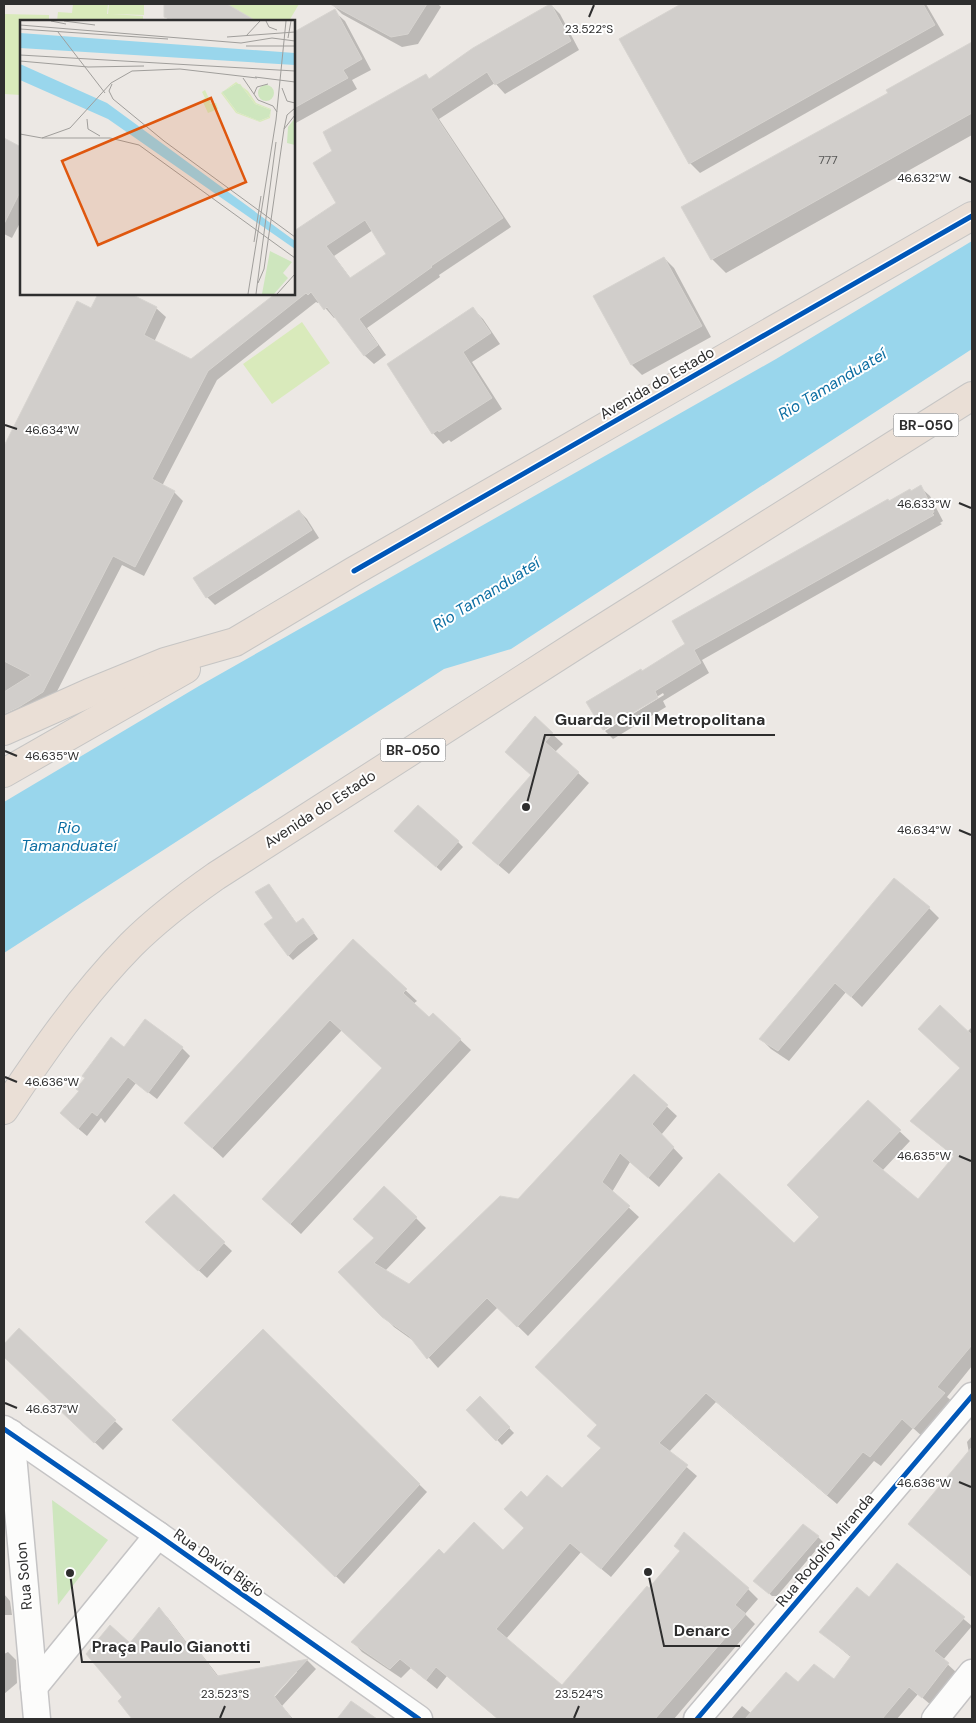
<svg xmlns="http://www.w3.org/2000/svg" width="976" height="1723" viewBox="0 0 976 1723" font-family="'DM Sans',sans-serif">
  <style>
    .green { fill: #cee6be }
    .pitch { fill: #d9eabb }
    .water { fill: #99d6ec }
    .shadow { fill: #0003; fill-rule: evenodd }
    .building { fill: #d1cecb; stroke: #d7d4d0; fill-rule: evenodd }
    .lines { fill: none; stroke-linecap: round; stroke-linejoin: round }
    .minor-casing { stroke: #c5c4c5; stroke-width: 29 }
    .highway-casing { stroke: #c6c5c4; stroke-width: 30 }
    .minor { stroke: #fcfcfb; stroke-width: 26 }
    .highway { stroke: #eadfd6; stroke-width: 28 }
    .cycleway-casing { stroke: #fff; stroke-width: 8 }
    .cycleway { stroke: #0057b8; stroke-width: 5 }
    .ticks { fill: none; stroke: #2e2e2e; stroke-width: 2 }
    .labels { text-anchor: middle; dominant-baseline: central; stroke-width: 4; stroke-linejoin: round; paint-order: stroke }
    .number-label { font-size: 12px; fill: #585857 }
    .shield { fill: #fff; stroke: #6d6d6d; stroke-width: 1 }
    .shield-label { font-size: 14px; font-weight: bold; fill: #2e2e2e }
    .street-label { font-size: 15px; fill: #2e2e2e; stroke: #fff }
    .water-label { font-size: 16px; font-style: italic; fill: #0d6fa3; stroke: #fff }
    .inset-road { fill: none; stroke: #a09e9b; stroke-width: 1 }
    .view { fill: #df570e; fill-opacity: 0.15; stroke: #df570e; stroke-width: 2.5 }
    .inset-edge { fill: none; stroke: #2e2e2e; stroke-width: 2.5 }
    .ticks-label { font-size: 12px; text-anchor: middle; fill: #2e2e2e; stroke: #fff; stroke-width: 4; stroke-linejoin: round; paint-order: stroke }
    .leader { fill: none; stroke: #2e2e2e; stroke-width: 2 }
    .callout-dot { fill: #2e2e2e; stroke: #fff; stroke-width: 2 }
    .callout-label { font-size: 16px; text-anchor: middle; font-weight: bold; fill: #2e2e2e; stroke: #fff; stroke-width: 4; stroke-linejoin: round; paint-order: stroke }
  </style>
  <rect width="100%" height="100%" fill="#ece8e4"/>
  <path class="green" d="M52,1500L108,1540L58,1605Z"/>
  <g class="pitch">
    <path d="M73,4H108L107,14L91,13L108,14L109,4H144V15L111,14L143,16V21H57L58,12L72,13Z"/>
    <path d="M227,4H299L289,21H256Z"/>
    <path d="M4,14L49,15V21H21V95L4,94Z"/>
    <path d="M302,322L330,363L272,404L243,364Z"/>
  </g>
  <path class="water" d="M972,241V349L511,649L444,669L4,953V802L199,686L776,359Z"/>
  <g class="shadow">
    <path d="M166,4H224L240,13L247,21H170L165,16Z"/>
    <path d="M332,4H438L441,7L418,44L402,47L342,14Z"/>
    <path d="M683,4H926L944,35L700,173L690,163L621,40Z"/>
    <path d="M551,5L560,14L579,50L505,94L495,83L439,119L511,227L439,275L440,277L367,328L386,355L374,364L364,355L336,317L334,318L320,302L318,303L316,302L217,380L162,486L174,492L183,501L144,576L122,565L51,703L4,727V449L77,303L91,310L99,294H128L156,308L166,317L154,342L191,360L277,294H294V228L296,231L338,203L334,151L429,80ZM373,230L388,254L351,279L334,256Z"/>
    <path d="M334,11L345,21L371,70L352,80L357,89L294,124V33Z"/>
    <path d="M972,43V135L726,273L712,259L890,94L887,90Z"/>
    <path d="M4,140L21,149V221L12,238L4,234Z"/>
    <path d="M664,258L674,268L711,337L642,375L632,365L594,296Z"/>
    <path d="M473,309L483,319L500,344L472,362L502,409L451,442L449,440L443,444L433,433Z"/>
    <path d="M920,487L930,496L943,521L940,523L942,524L702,660L709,673L663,701L666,707L613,739L605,731L664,695L663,693L604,730L588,702L642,672L687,645L889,503Z"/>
    <path d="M299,511L307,519L319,538L215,605L207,597Z"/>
    <path d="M535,718L563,744L555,752L589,783L509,874L484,853L532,775Z"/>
    <path d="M401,836L458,842L463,847L441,871Z"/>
    <path d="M269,885L297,924L308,925L318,939L293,960L288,955L275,918Z"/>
    <path d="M929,908L939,918L862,1007L846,992L789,1061L771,1049L761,1039Z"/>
    <path d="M353,941L417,1001L413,1004L429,1019L433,1014L471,1050L301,1234L274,1209L384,1069L342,1030L223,1158L196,1133Z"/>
    <path d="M972,1027V1366L947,1397L954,1403L924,1438L913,1428L881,1466L874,1461L837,1504L716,1402L669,1452L697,1476L611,1577L581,1552L506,1639L563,1687L748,1589L758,1599L745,1614L755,1624L674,1719H498L447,1676L437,1689L411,1668L401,1678L362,1652L353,1642L444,1555L503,1552L526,1528L527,1499L562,1490L821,1217L868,1102L910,1141L882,1171L918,1201L955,1157L911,1121L961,1068L967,1032Z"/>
    <path d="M124,1048H182L190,1056L157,1099L136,1083L105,1123L101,1118L87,1136L69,1121Z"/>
    <path d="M634,1076L677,1116L661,1135L683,1158L659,1187L630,1162L612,1192L639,1217L528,1336L498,1307L438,1368L415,1342L394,1327L340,1272L416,1218L426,1228L385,1271L409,1285L518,1201Z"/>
    <path d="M174,1196L232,1251L207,1278L155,1230Z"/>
    <path d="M19,1329L123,1429L103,1450L4,1356V1345Z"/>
    <path d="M263,1331L427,1492L344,1584L174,1420Z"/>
    <path d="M480,1398L514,1433L502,1445L468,1410Z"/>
    <path d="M972,1436V1577L910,1524L969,1453L967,1442Z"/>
    <path d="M818,1537L823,1542L777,1596H772L755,1581Z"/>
    <path d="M898,1564L972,1626L943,1660L957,1673L931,1705L918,1694L897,1719H731L742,1706L752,1714L799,1684L834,1681L852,1658L821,1632L869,1599Z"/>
    <path d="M4,1594L10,1601L12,1615H4Z"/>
    <path d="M159,1609L168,1618L190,1647L193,1646L202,1655L219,1677L307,1660L316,1669L282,1706L293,1719H133L120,1701L124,1698L130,1645ZM294,1672H297L271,1701L269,1699Z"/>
    <path d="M8,1652L16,1660L17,1683L4,1694V1654Z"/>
  </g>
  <g class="building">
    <path d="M164,4H227L256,21H178L164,17Z"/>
    <path d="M330,4H427L408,34L391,37Z"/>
    <path d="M550,4H551L571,41L495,85L487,72L431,109L503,218L431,266L432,267L359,319L378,345L364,356L327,307L324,310L311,292L308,295L306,293L208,371L152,479L175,491L135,567L113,556L43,692L19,707L4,714V692L31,675L4,661V446L77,301L91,308L98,294H131L157,307L144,335L191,359L275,294H294V231L336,203L313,163L332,151L323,132L426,74L429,79L473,48ZM365,220L386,254L350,278L326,246Z"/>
    <path d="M681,4H923L935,25L689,164L619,39Z"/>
    <path d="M335,9L362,59L343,70L348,78L294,108V32Z"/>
    <path d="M972,42V113L711,260L681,207L888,93L886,90Z"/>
    <path d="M4,138L21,147V190L4,224Z"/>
    <path d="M664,257L702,326L631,365L593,296Z"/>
    <path d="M473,307L491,333L463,352L492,398L439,432L438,430L432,434L387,364Z"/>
    <path d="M921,485L934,512L932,513L934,515L694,650L701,663L655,691L658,698L603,730L586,702L641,669L642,671L685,644L672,621L888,499L889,501L910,489L911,491Z"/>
    <path d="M299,510L312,530L206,598L193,578Z"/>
    <path d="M535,716L553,733L545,742L579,772L498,865L472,843L531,775L505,752Z"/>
    <path d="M418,805L459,841L436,867L394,831Z"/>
    <path d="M894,878L930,907L851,997L835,983L778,1051L759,1039Z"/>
    <path d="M269,884L296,923L303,918L314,933L298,945L288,956L264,924L273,918L255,892Z"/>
    <path d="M353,939L407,989L403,993L429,1017L433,1013L461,1039L290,1224L262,1199L382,1068L330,1020L212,1148L184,1123Z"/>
    <path d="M940,1005L972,1035V1345L937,1387L945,1393L913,1429L902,1419L870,1457L863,1452L827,1495L706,1393L659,1443L688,1465L601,1569L570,1543L496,1629L562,1685L647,1586L649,1588L680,1551L674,1546L684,1532L749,1588L735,1605L746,1614L655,1719H498L436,1667L426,1680L400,1659L390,1669L351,1642L439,1549L444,1554L474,1522L503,1550L524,1528L504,1509L521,1491L527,1497L547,1475L562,1488L601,1448L587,1436L597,1425L535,1367L719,1173L794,1243L819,1217L787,1185L868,1100L901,1130L872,1161L918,1199L954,1156L910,1121L960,1068L918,1029Z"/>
    <path d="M145,1019L183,1047L148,1093L128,1077L97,1116L92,1112L78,1129L60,1113L79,1091L76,1089L85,1078L82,1076L111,1037L124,1047Z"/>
    <path d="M634,1074L668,1105L652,1124L674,1147L648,1178L620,1153L602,1182L630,1206L517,1327L487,1298L427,1359L409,1336L382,1317L338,1272L374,1238L353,1219L384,1186L417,1217L374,1263L409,1284L500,1196L518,1199Z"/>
    <path d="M174,1194L225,1242L198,1271L145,1222Z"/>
    <path d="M19,1328L116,1420L94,1443L4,1357V1344Z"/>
    <path d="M263,1329L420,1484L335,1577L172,1420Z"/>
    <path d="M480,1396L510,1427L496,1441L466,1410Z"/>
    <path d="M972,1447V1577L908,1524Z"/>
    <path d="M803,1524L819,1536L769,1594L753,1581Z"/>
    <path d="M897,1563L965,1617L934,1651L949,1663L922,1698L909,1687L882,1719H745L786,1672L798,1682L814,1664L834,1679L851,1656L819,1632L857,1587L869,1597Z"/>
    <path d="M159,1607L189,1647L193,1644L217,1676L308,1659L274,1696L292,1719H132L118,1701L122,1697L86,1654L110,1625L130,1643Z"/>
    <path d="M351,1701L377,1719H337Z"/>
  </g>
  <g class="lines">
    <g class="minor-casing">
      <g id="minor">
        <path d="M4,1429L158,1535L419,1719"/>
        <path d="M11,1433L37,1719"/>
        <path d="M34,1687L158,1535"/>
        <path d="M697,1719L972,1396"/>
        <path d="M935,1719L972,1673"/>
      </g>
    </g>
    <g class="highway-casing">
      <g id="highway">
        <path d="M4,731L89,693L165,662L235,642L354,571L972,216"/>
        <path d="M4,773L186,669"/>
        <path d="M4,1110C42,1053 82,995 131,945C157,919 186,897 216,876L584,640L972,396"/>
      </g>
    </g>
    <use href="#minor" class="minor"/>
    <use href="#highway" class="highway"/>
    <g class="cycleway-casing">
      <g id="cycleway">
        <path d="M354,571L972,216"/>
        <path d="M4,1429L158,1535L419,1719"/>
        <path d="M697,1719L972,1396"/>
      </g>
    </g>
    <use href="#cycleway" class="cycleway"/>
  </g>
  <path class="ticks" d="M589,17L594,5M959,177L971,182M5,425L17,429M959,503L971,508M5,751L17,756M959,830L971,835M5,1077L17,1082M959,1156L971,1161M5,1403L17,1408M959,1482L971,1487M220,1718L225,1706M574,1718L579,1706"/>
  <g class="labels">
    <g class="number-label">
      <text x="828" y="160">777</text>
    </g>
    <g class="shield">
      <rect x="893.5" y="413.5" width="65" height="23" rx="4"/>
      <rect x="380.5" y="738.5" width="65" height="23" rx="4"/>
    </g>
    <g class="shield-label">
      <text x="926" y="425">BR-050</text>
      <text x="413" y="750">BR-050</text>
    </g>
    <g class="street-label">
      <text transform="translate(657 383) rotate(-30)">Avenida do Estado</text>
      <text transform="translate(320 809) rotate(-33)">Avenida do Estado</text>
      <text transform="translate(825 1550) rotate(-50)">Rua Rodolfo Miranda</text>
      <text transform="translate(219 1563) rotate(35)">Rua David Bigio</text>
      <text transform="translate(24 1576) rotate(-95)">Rua Solon</text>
    </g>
    <g class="water-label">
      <text transform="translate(832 384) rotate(-31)">Rio Tamanduateí</text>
      <text transform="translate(486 594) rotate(-32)">Rio Tamanduateí</text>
      <text x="69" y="827">Rio<tspan x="69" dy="18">Tamanduateí</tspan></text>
    </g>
  </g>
  <g transform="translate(20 20)">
    <rect width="275" height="275" fill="#ece8e4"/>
    <path d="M216,64H220L235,84L251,90L249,97L239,101L217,92L202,72ZM238 73a8 8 0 1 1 16 0a8 8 0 1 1-16 0ZM275,98V125L267,123L268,107ZM250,231L272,242L263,253L268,258L254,274H242Z" fill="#cee6be"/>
    <path d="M216,62L228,71L236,83L251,89L250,98L240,102L216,93L201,73ZM216,64H220L235,84L251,90L249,97L239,101L217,92L202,72ZM185,70L191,83L189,84L196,83L198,89L188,93L182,80L185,78L182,72Z" fill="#d9eabb" fill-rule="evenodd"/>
    <path d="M0,13L275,33V45L0,28ZM0,44L87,83L275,221V229L88,99L0,60Z" fill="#99d6ec"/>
    <path class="inset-road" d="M31,1L46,4M44,1L75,5M246,1L249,7L257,10M0,5L221,23L252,18L275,21M0,9L148,19M38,12L85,73M226,16L240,1M207,17L275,12M268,18L271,1M226,26H275M0,35L275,51M0,41L68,47L124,46M235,57L275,62M223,58L238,80L253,86L257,92M92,64L89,71L93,79L144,121L275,217M262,68L267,81L275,83M234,74L237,67L248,64M67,99L68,109L80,116M264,109L267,95L275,88M0,114L22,118L50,108L91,63L112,51L160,49L237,58M22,118H90L119,125L275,238M234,222L241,176M238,263L244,249L264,109L275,95M228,274L256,100L266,1M236,274L256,122M257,274L275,254"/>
    <path class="view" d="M191,78L226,162L78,225L42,141Z"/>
    <rect width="275" height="275" class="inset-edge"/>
  </g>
  <g class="ticks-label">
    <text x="589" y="33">23.522°S</text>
    <text x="924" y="182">46.632°W</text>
    <text x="52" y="434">46.634°W</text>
    <text x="924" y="508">46.633°W</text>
    <text x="52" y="760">46.635°W</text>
    <text x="924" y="834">46.634°W</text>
    <text x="52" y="1086">46.636°W</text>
    <text x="924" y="1160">46.635°W</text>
    <text x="52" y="1413">46.637°W</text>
    <text x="924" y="1487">46.636°W</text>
    <text x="225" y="1698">23.523°S</text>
    <text x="579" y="1698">23.524°S</text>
  </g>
  <path class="leader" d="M526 807L545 735H775M648 1572L664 1646H740M70 1573L82 1662H260"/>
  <g class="callout-dot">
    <circle cx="526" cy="807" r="5"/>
    <circle cx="648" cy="1572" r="5"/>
    <circle cx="70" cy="1573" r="5"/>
  </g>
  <g class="callout-label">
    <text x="660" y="725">Guarda Civil Metropolitana</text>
    <text x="702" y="1636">Denarc</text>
    <text x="171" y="1652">Praça Paulo Gianotti</text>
  </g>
  <rect width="976" height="1723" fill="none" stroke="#2e2e2e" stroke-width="10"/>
</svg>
